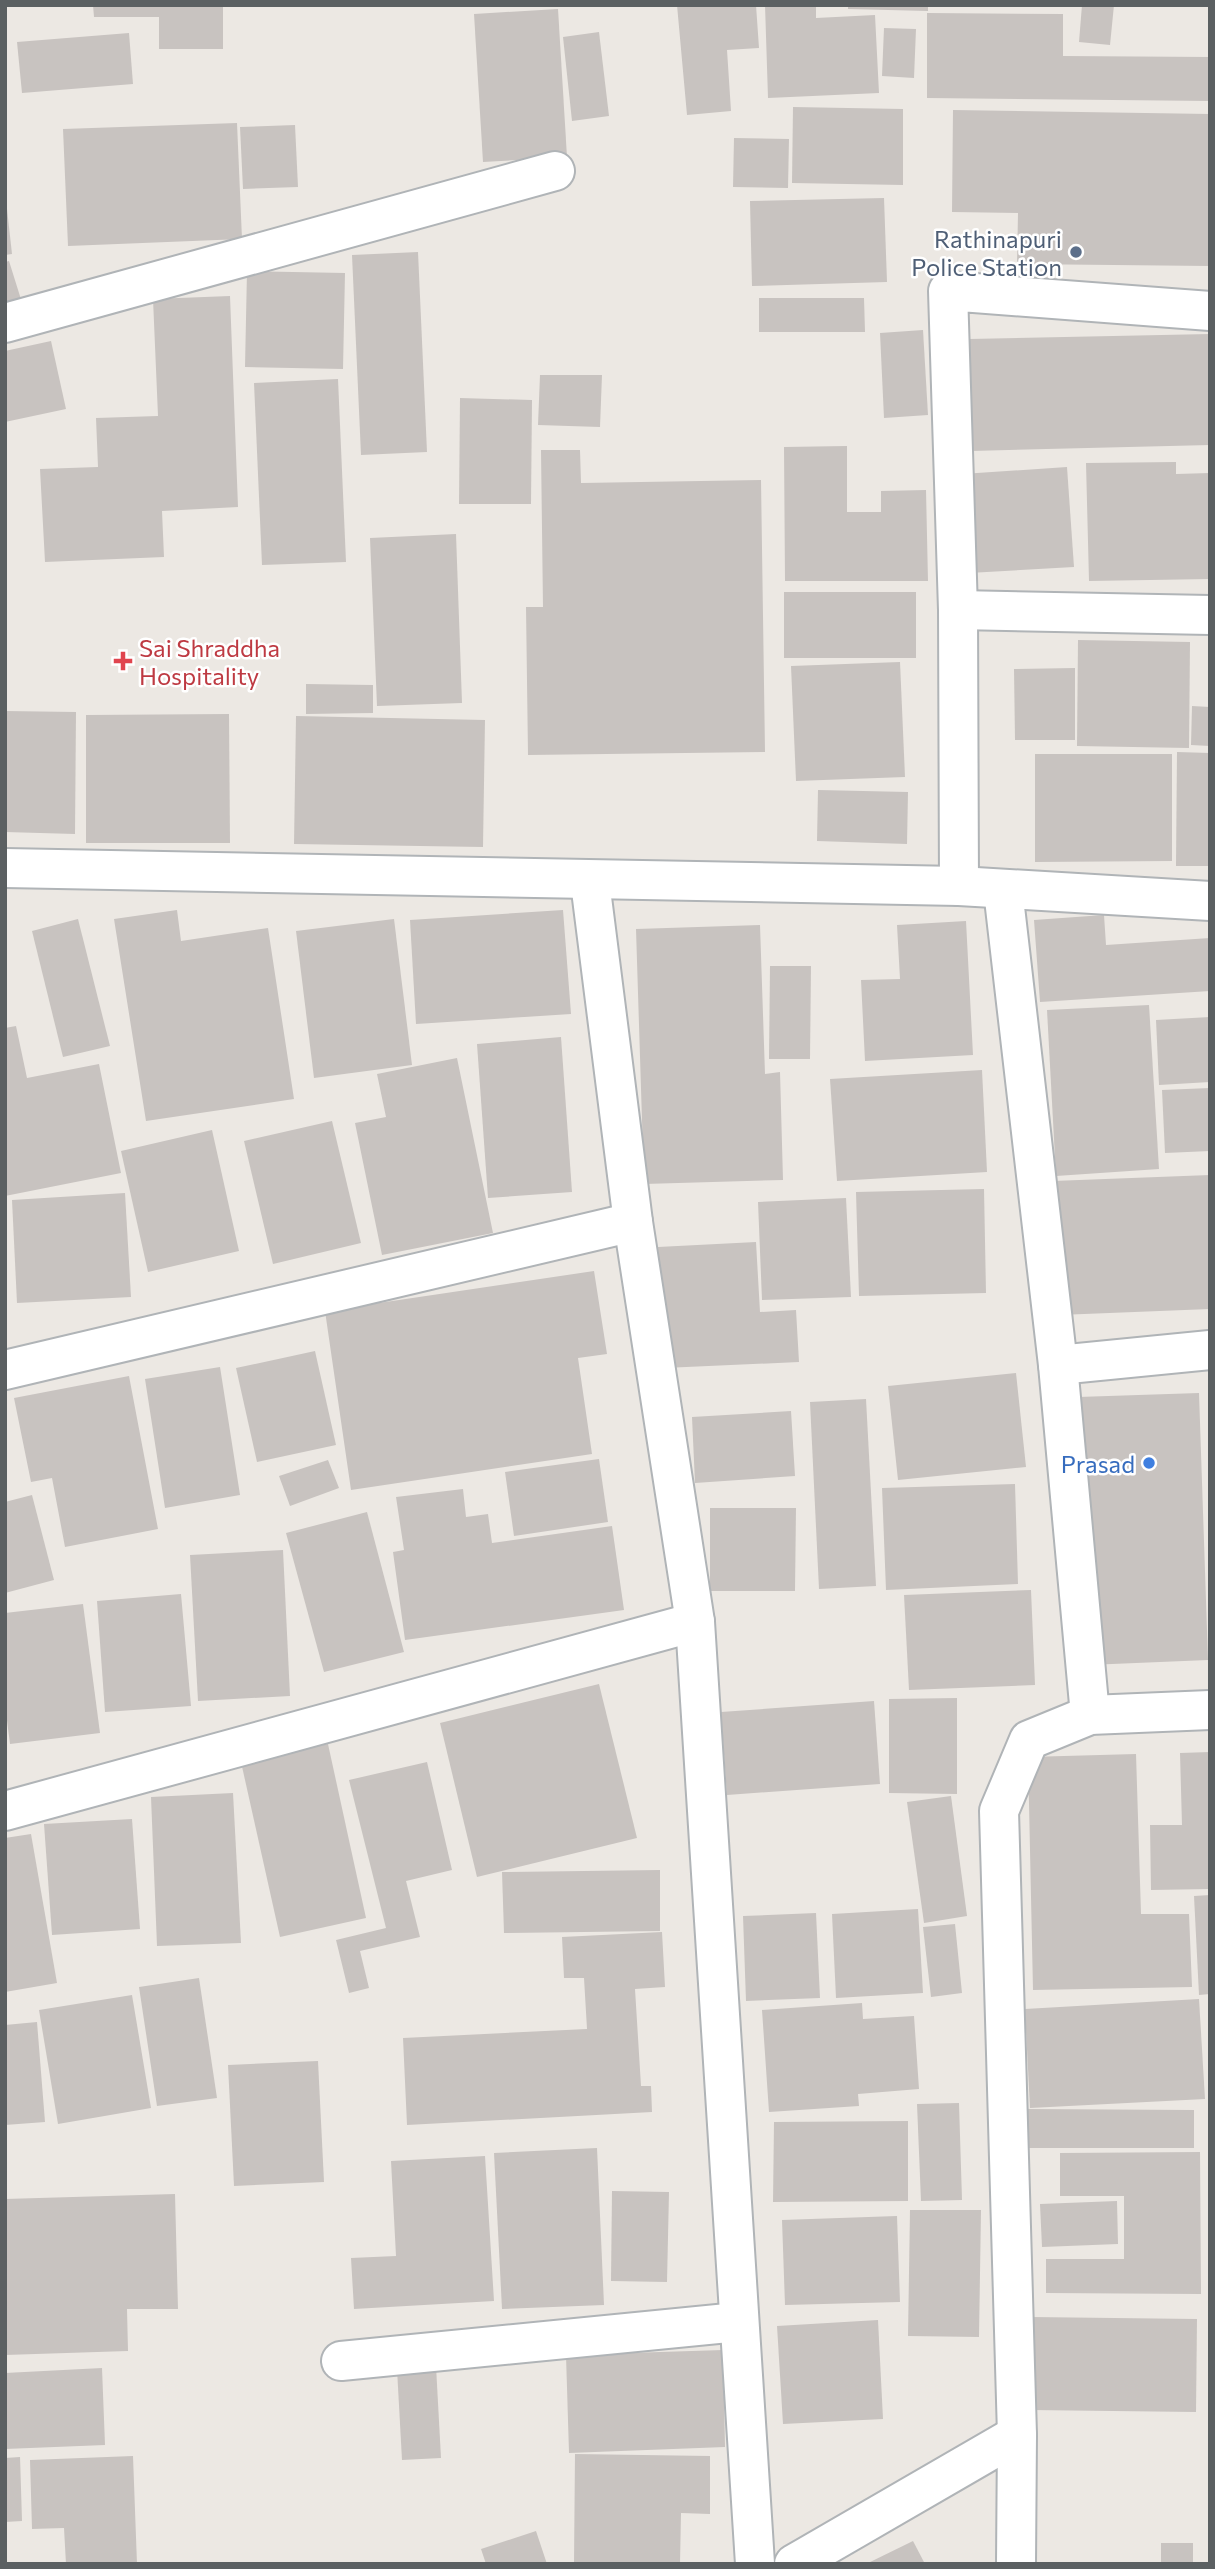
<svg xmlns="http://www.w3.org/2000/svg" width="1215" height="2569" viewBox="0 0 1215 2569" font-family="Commissioner,sans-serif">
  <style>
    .building { fill: #c8c3c0 }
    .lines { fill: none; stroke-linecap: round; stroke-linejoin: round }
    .minor-casing { stroke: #b0b4b7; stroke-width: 42 }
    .tertiary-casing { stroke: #b0b4b7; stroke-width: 42 }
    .minor { stroke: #fff; stroke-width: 38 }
    .tertiary { stroke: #fff; stroke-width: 38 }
    .service-dot { fill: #5c6f8a; stroke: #fff; stroke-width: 2.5 }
    .health-dot { fill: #e0444e; stroke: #fff; stroke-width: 2.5 }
    .shop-dot { fill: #3f7fe0; stroke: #fff; stroke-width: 2.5 }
    .labels { text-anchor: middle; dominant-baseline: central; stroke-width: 5; stroke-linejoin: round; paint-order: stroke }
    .service-label { font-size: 24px; fill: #4e5e75; stroke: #fff; text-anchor: end }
    .health-label { font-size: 24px; fill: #be3a42; stroke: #fff; text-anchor: start }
    .shop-label { font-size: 24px; fill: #366cbe; stroke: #fff; text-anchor: end }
  </style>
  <rect width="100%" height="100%" fill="#ece8e3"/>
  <g class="building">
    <path d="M93,5H223V49H159V17H94Z"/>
    <path d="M677,5H756L759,48L727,50L731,111L687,115Z"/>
    <path d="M765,5H816V18L875,15L879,93L768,98Z"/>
    <path d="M848,5H928V11L848,9Z"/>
    <path d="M1082,5H1114L1110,45L1079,42Z"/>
    <path d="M558,9L567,157L483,162L474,14Z"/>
    <path d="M927,13L1063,14V56L1210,57V101L927,98Z"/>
    <path d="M884,28L916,29L914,78L882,76Z"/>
    <path d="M599,32L609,116L572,121L563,37Z"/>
    <path d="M129,33L133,84L22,93L17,42Z"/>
    <path d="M793,107L903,109V185L792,183Z"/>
    <path d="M953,110L1210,114V266L1017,264L1018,213L952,212Z"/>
    <path d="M237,123L242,239L68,246L63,129Z"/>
    <path d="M295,125L298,187L243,189L240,127Z"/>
    <path d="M734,138L789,139L788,188L733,187Z"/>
    <path d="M5,191L12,254L5,255Z"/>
    <path d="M884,198L887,282L752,286L750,201Z"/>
    <path d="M418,252L427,452L361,455L352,255Z"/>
    <path d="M9,261L24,309L5,314V262Z"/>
    <path d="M247,271L345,273L343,369L245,367Z"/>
    <path d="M230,296L238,507L162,511L164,557L45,562L40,469L98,467L96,418L158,416L153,299Z"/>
    <path d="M759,298H864L865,332H759Z"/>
    <path d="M923,330L928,415L884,418L880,333Z"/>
    <path d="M1210,334V445L971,451L969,339Z"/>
    <path d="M51,341L66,409L5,422V351Z"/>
    <path d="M540,375H602L600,427L538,425Z"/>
    <path d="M338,379L346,562L262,565L254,383Z"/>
    <path d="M460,398L532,400L531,504H459Z"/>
    <path d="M847,446V512H881V491L926,490L928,581H785L784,447Z"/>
    <path d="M541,450H580L581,483L761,480L765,752L528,755L526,607H543Z"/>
    <path d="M1176,462V474L1210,473V579L1089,581L1086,463Z"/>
    <path d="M1067,467L1074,567L969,573L962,474Z"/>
    <path d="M456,534L462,703L377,706L370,538Z"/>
    <rect x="784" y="592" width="132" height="66"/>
    <path d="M1078,640L1190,642L1189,748L1077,746Z"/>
    <path d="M900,662L905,777L796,781L791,666Z"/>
    <path d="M1075,668V740H1015L1014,669Z"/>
    <path d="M306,684L373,685V713L306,714Z"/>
    <path d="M1192,706L1210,707V746L1191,745Z"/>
    <path d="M5,711L76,712L75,834L5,832Z"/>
    <path d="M229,714L230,843H86V715Z"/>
    <path d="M296,716L485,720L483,847L294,844Z"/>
    <path d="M1177,752L1210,753V866H1176Z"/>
    <path d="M1035,754H1172V861L1035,862Z"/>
    <path d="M818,790L908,792L907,844L817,841Z"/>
    <path d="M177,910L181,941L268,928L294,1099L146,1121L114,919Z"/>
    <path d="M563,910L571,1014L416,1024L410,920Z"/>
    <path d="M1104,915L1106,945L1210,938V991L1040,1002L1034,920Z"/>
    <path d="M78,919L110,1046L63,1057L32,931Z"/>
    <path d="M394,919L412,1065L314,1078L296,931Z"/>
    <path d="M966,921L973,1055L865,1061L861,980L900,979L897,925Z"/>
    <path d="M760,925L765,1074L780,1072L783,1180L644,1184L636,929Z"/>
    <path d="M770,966H811L810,1059H769Z"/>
    <path d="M1149,1005L1159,1169L1056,1176L1047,1010Z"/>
    <path d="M1210,1017V1082L1159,1085L1156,1020Z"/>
    <path d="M16,1026L27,1078L99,1064L121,1173L5,1196V1028Z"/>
    <path d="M561,1037L572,1192L488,1198L477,1044Z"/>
    <path d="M457,1058L493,1233L382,1255L355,1123L386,1117L377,1074Z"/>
    <path d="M982,1070L987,1172L837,1181L830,1079Z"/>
    <path d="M1210,1088V1151L1165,1153L1162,1090Z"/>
    <path d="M332,1121L361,1243L273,1264L244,1141Z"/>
    <path d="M212,1130L239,1251L148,1272L121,1151Z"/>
    <path d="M1210,1175V1309L1059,1315L1053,1181Z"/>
    <path d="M984,1189L986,1293L859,1296L856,1192Z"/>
    <path d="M125,1193L131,1297L17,1303L12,1200Z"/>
    <path d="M846,1198L851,1297L762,1300L758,1202Z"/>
    <path d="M756,1242L760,1312L796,1310L799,1362L664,1368L658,1247Z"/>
    <path d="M594,1271L607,1354L578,1358L592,1454L351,1490L325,1311Z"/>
    <path d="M315,1351L336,1445L257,1462L236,1368Z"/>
    <path d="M220,1367L240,1495L165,1508L145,1379Z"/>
    <path d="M1016,1373L1026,1467L898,1480L888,1386Z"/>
    <path d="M129,1376L158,1529L65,1547L52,1478L31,1482L14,1398Z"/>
    <path d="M1199,1393L1208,1660L1088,1665L1078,1397Z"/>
    <path d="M866,1399L876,1586L819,1589L810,1402Z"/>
    <path d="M791,1411L795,1476L695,1483L692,1417Z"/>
    <path d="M599,1459L608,1522L514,1536L505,1472Z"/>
    <path d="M328,1460L339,1488L290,1506L279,1476Z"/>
    <path d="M1015,1484L1018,1584L886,1590L882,1488Z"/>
    <path d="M463,1489L466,1517L488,1514L492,1543L612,1526L624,1610L405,1640L393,1552L404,1550L396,1497Z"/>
    <path d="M32,1495L54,1580L5,1593V1502Z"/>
    <path d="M710,1508H796L795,1591H710Z"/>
    <path d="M367,1512L404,1652L324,1672L286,1533Z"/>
    <path d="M283,1550L290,1696L198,1701L190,1555Z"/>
    <path d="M1031,1590L1035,1685L909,1690L904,1595Z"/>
    <path d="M181,1594L191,1706L105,1712L97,1601Z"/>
    <path d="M83,1604L100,1733L10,1744L5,1705V1613Z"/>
    <path d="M599,1684L637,1838L477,1877L440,1723Z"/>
    <path d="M957,1698V1794L889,1793V1699Z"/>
    <path d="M874,1701L880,1784L727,1795L721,1712Z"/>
    <path d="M328,1744L366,1918L280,1937L241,1762Z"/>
    <path d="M1210,1752V1889L1151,1890L1150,1825H1182L1180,1753Z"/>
    <path d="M1136,1754L1141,1914H1189L1192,1987L1033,1990L1028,1757Z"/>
    <path d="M427,1762L452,1870L406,1881L420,1937L360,1951L369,1988L349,1993L336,1940L386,1928L349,1780Z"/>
    <path d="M233,1793L241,1943L157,1946L151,1797Z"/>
    <path d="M951,1796L967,1916L924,1923L907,1802Z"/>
    <path d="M132,1819L140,1929L52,1935L44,1824Z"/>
    <path d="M31,1834L57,1983L5,1992V1838Z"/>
    <path d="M660,1870V1931L504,1933L502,1872Z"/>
    <path d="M1210,1895V1994L1199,1995L1194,1896Z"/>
    <path d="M918,1909L923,1993L836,1998L832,1914Z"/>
    <path d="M816,1913L820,1998L746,2001L743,1916Z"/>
    <path d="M955,1924L962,1993L931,1997L923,1927Z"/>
    <path d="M662,1932L665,1987L635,1989L641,2086H651L652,2112L407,2125L403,2038L587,2029L584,1978H564L562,1937Z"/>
    <path d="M199,1978L217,2098L157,2106L139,1987Z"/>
    <path d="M132,1995L151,2108L58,2124L39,2010Z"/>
    <path d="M1199,1999L1205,2099L1030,2108L1025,2009Z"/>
    <path d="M862,2003L863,2019L914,2016L919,2089L858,2094L859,2106L769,2112L762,2010Z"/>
    <path d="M37,2022L45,2122L5,2125V2025Z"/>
    <path d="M318,2061L324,2182L234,2186L228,2065Z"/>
    <path d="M959,2103L962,2200L921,2201L917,2104Z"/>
    <path d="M1025,2109L1194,2110V2148H1025Z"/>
    <path d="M908,2121V2201L773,2202L774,2122Z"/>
    <path d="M597,2148L604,2305L502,2309L494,2153Z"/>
    <path d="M1200,2152L1201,2294L1046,2293V2259H1124V2196H1060V2153Z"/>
    <path d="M485,2156L494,2301L354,2309L351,2258L396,2256L391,2161Z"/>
    <path d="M612,2191L669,2192L667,2282L611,2281Z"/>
    <path d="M175,2194L178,2309H127L128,2351L5,2355V2199Z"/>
    <path d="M1117,2201L1118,2244L1042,2247L1040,2204Z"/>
    <path d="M910,2210H981L979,2337L908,2336Z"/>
    <path d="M897,2216L900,2302L785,2305L782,2220Z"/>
    <path d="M1031,2317L1197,2319L1196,2412L1030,2410Z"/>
    <path d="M878,2320L883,2419L783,2424L777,2326Z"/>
    <path d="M723,2350L725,2447L569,2453L566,2355Z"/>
    <path d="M436,2366L441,2458L402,2460L397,2369Z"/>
    <path d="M102,2368L105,2445L5,2449V2373Z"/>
    <path d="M575,2454L710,2456V2514L681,2513L680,2564H574Z"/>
    <path d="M133,2456L137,2564H66L64,2528L32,2529L30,2460Z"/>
    <path d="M20,2457L22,2521L5,2522V2458Z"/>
    <path d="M536,2531L547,2564H486L481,2549Z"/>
    <path d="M913,2541L925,2564H866Z"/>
    <rect x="1161" y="2543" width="32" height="21"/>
  </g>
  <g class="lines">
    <g class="minor-casing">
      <g id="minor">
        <path d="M5,323L555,171"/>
        <path d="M958,610L1210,615"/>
        <path d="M590,882L633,1222L695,1622L755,2564"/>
        <path d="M959,886L958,610L948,291L1210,311"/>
        <path d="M1003,890L1058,1365L1090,1715"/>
        <path d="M1058,1365L1210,1350"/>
        <path d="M5,1370L633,1222"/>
        <path d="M5,1811L695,1622"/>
        <path d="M341,2361L738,2322"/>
        <path d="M794,2564L1017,2435"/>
        <path d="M1016,2564L1017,2435L999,1811L1029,1740L1090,1715L1210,1710"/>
      </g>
    </g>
    <g class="tertiary-casing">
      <path id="tertiary" d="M5,868L959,886L1210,901"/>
    </g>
    <use href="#minor" class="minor"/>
    <use href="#tertiary" class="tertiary"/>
  </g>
  <circle class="service-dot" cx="1076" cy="252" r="7"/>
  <path class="health-dot" d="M119.5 650.5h7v7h7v7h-7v7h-7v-7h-7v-7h7z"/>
  <circle class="shop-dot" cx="1149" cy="1463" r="7"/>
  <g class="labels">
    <g class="service-label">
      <text x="1062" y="238">Rathinapuri<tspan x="1062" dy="28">Police Station</tspan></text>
    </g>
    <g class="health-label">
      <text x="139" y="647">Sai Shraddha<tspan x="139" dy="28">Hospitality</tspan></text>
    </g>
    <g class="shop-label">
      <text x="1135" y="1463">Prasad</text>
    </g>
  </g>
  <rect width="1215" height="2569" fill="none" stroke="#5b6062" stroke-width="14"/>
</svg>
